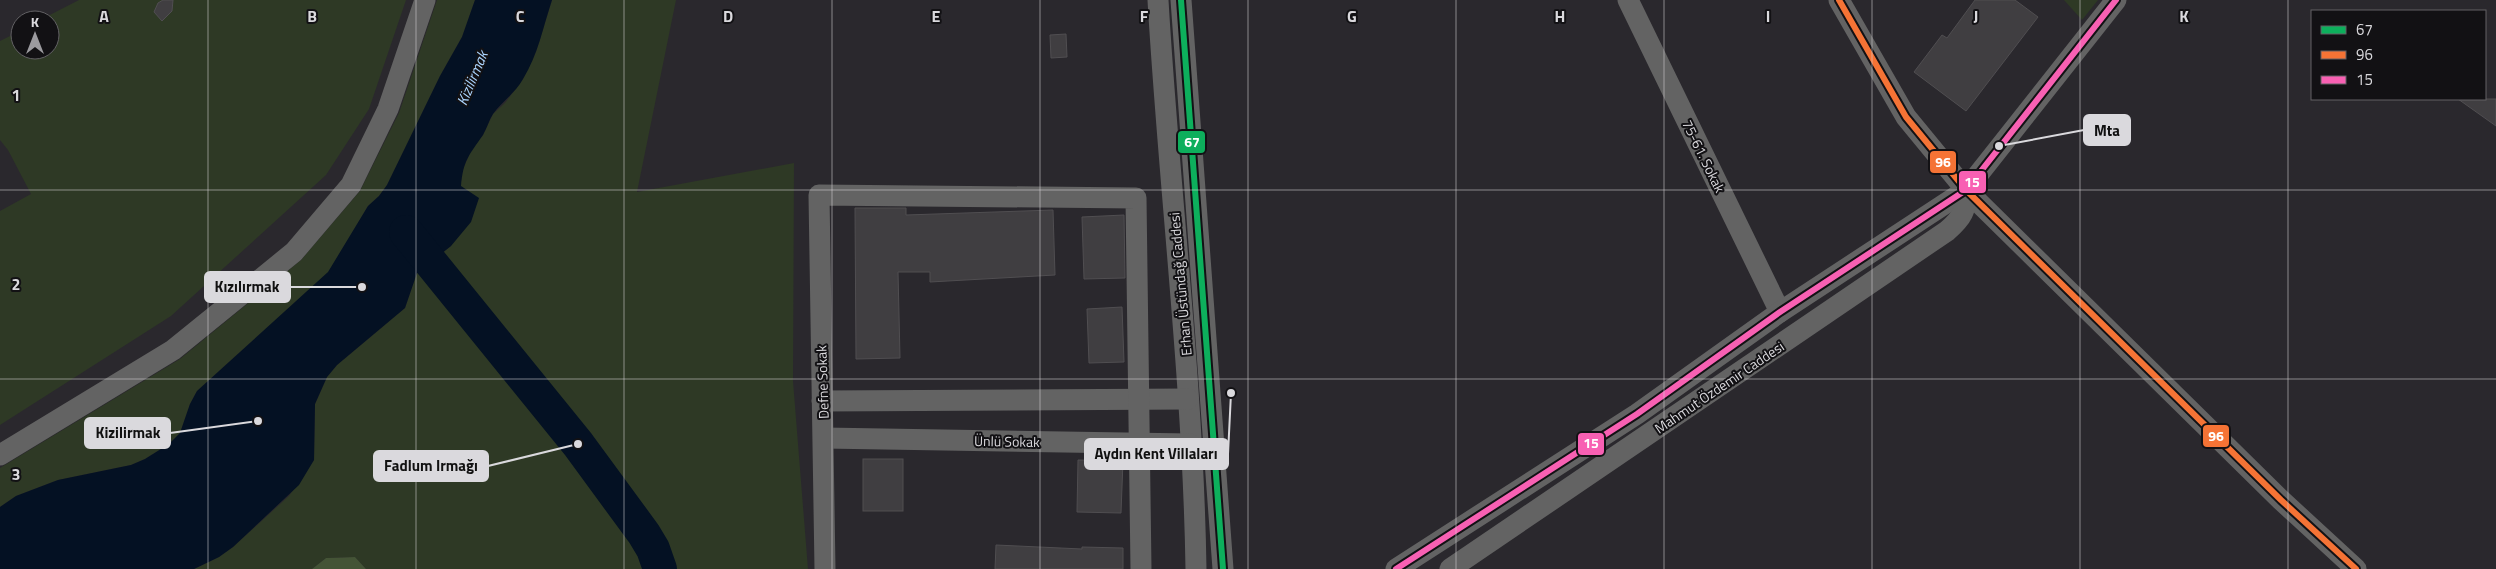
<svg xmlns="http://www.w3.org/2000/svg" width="2496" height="569" viewBox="0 0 2496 569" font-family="'Titillium Web',sans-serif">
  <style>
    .green { fill: #2e3925 }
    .forest { fill: #445436 }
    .water { fill: #041123 }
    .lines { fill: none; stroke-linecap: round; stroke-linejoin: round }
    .river { stroke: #041123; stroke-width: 34 }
    .building { fill: #403e41; stroke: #504e51 }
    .minor { stroke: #636363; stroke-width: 21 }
    .bus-1-casing { stroke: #121114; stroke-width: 10 }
    .bus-2-casing { stroke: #121114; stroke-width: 10 }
    .bus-3-casing { stroke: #121114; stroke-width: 10 }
    .bus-1 { stroke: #0daf5c; stroke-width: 6 }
    .bus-2 { stroke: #f57335; stroke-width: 6 }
    .bus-3 { stroke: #f860b3; stroke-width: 6 }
    .grid { fill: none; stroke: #dad9dd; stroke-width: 1; stroke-opacity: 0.55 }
    .labels { text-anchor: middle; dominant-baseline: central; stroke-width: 4; stroke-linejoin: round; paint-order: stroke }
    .street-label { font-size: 14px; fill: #dad9dd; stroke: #121114 }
    .water-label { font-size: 15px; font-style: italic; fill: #abd4fe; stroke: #121114 }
    .grid-label { font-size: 16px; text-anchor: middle; font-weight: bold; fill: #dad9dd; stroke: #121114; stroke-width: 4; stroke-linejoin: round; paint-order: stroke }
    .leader { fill: none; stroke: #dad9dd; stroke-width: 2 }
    .callout-dot { fill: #dad9dd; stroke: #121114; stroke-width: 2 }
    .callout { fill: #dad9dd; stroke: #dad9dd; stroke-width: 2 }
    .callout-label { font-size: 15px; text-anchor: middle; font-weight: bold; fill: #111 }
    .line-badge { stroke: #121114; stroke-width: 2 }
    .badge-label { font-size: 14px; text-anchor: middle; font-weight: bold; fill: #fff }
  </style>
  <rect width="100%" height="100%" fill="#2a282d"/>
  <g class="green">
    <path d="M79,0H406L369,109L326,175L171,316L0,425V211L31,194L8,150L0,140V41L20,31V50H50V20H40Z"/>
    <path d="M437,0H475L462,37L440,76L387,185L379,196L368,206L329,272L197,391L190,404L180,433L169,444L145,459L131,465L58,480L16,496L0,507V468L180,359L301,260L360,191L399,113Z"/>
    <path d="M552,0H676L637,192L794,163L793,381L808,569H366L355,557L326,558L312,569H194L219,557L233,547L289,496L314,460L315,404L327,377L337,365L405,308L417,272L451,246L463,169L472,148L483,135L493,114L505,103L523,79L536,52Z"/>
    <path d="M2064,0H2098L2082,20Z"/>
  </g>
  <path class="forest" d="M355,557L366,569H312L326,558Z"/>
  <path class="water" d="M475,0H552C543,27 538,55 523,79C515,93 502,102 493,114C489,120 487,128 483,135C469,155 463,161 461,186L479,198L471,222L451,246L417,273L405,308L337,365L327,377L315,404L314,460L299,485L233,547L219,557L194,569H0V507L16,496L58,480L131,465L145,459L169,444L180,433L190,404L197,391L328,272L368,206L379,196L387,185L440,76L462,37Z"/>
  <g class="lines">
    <path class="river" d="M406,232L578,444L644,534L653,549L660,569"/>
  </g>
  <g class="building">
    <path d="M163,0H173L172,11L162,21L154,12L158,3Z"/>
    <path d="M1975,0H2015L2038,17L1966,111L1914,72L1942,35L1947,38Z"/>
    <path d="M1066,34L1067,57L1051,58L1050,35Z"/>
    <path d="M2458,99H2496V126Z"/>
    <path d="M855,208H906V215L1053,210L1055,275L930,282V272H898L900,358L856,359Z"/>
    <path d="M1124,215L1125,278L1084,279L1082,217Z"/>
    <path d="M1122,307L1124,362L1089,363L1087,309Z"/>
    <rect x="863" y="459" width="40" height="52"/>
    <path d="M1078,460L1123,461L1121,513L1077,512Z"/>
    <path d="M996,545L1082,549V547L1123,548V569H995Z"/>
  </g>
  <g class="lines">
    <g class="minor">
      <path d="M1158,0C1169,190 1193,379 1196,569"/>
      <path d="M1181,0L1223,569"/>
      <path d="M1628,0L1780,312"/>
      <path d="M1839,0L1906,117L1966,190L2281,500L2356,569"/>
      <path d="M822,401L1188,399"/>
      <path d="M824,438L1190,444"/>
      <path d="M0,455L173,350L294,252L351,185L388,109L425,0"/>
      <path d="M825,569L819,195L1136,198L1141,569"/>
      <path d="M1396,569L1637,414L1780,312L1966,190L2116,0"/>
      <path d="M1450,569L1947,231C1962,218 1967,210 1966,190"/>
    </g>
    <g class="bus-1-casing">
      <path id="bus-1" d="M1181,0L1223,569"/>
    </g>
    <g class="bus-2-casing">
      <path id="bus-2" d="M1839,0L1906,117L1966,190L2281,500L2356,569"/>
    </g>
    <g class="bus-3-casing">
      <path id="bus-3" d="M1396,569L1637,414L1780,312L1966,190L2116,0"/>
    </g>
    <use href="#bus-1" class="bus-1"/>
    <use href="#bus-2" class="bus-2"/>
    <use href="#bus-3" class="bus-3"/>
  </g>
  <path class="grid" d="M208,0V569M416,0V569M624,0V569M832,0V569M1040,0V569M1248,0V569M1456,0V569M1664,0V569M1872,0V569M2080,0V569M2288,0V569M0,190H2496M0,379H2496"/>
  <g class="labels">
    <g class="street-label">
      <text transform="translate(1704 156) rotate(64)">75-61. Sokak</text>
      <text transform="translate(1180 284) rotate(-95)">Erhan Üstündağ Caddesi</text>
      <text transform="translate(822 382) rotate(-92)">Defne Sokak</text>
      <text transform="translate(1719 387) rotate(-34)">Mahmut Özdemir Caddesi</text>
      <text transform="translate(1007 441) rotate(1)">Ünlü Sokak</text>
    </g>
    <g class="water-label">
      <text transform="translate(472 78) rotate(-67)">Kizilirmak</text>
    </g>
  </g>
  <g class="grid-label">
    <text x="104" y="22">A</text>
    <text x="312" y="22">B</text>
    <text x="520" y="22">C</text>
    <text x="728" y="22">D</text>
    <text x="936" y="22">E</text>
    <text x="1144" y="22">F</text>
    <text x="1352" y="22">G</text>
    <text x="1560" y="22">H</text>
    <text x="1768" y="22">I</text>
    <text x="1976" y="22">J</text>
    <text x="2184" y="22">K</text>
    <text x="16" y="101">1</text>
    <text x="16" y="290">2</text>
    <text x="16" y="480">3</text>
  </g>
  <path class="leader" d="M1999 146L2084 130M362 287L290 287M258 421L170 433M1231 393L1228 454M578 444L488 466"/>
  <g class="callout-dot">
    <circle cx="1999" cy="146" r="5"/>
    <circle cx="362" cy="287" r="5"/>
    <circle cx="258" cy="421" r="5"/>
    <circle cx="1231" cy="393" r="5"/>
    <circle cx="578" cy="444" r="5"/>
  </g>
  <g class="callout">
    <rect x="2084" y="115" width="46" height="30" rx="5"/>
    <rect x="205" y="272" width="85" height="30" rx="5"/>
    <rect x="85" y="418" width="85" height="30" rx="5"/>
    <rect x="1085" y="439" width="143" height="30" rx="5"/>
    <rect x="374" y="451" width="114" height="30" rx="5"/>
  </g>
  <g class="callout-label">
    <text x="2107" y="136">Mta</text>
    <text x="247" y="292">Kızılırmak</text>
    <text x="128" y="438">Kizilirmak</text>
    <text x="1156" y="459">Aydın Kent Villaları</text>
    <text x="431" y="471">Fadlum Irmağı</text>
  </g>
  <g class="line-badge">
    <rect x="1177" y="130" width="29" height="24" rx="5" fill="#0daf5c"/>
    <rect x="1929" y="150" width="28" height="24" rx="5" fill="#f57335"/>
    <rect x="1958" y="170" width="29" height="24" rx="5" fill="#f860b3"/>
    <rect x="2202" y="424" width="28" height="24" rx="5" fill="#f57335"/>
    <rect x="1577" y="432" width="28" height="24" rx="5" fill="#f860b3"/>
  </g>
  <g class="badge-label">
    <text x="1192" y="147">67</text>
    <text x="1943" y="167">96</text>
    <text x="1972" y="187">15</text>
    <text x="2216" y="441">96</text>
    <text x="1591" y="448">15</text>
  </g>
  <rect x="2311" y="10" width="175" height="90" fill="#121114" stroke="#626164"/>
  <rect x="2321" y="26" width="25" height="8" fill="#0daf5c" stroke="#626164"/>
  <text x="2356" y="35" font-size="15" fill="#dad9dd">67</text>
  <rect x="2321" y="51" width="25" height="8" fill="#f57335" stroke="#626164"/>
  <text x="2356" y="60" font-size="15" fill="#dad9dd">96</text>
  <rect x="2321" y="76" width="25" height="8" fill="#f860b3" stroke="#626164"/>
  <text x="2356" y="85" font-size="15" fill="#dad9dd">15</text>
  <g transform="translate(35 35)"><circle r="24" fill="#121114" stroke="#626164"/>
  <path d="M0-4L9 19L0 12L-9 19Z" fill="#9c9b9f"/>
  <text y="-8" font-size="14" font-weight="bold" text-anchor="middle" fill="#dad9dd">K</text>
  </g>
</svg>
